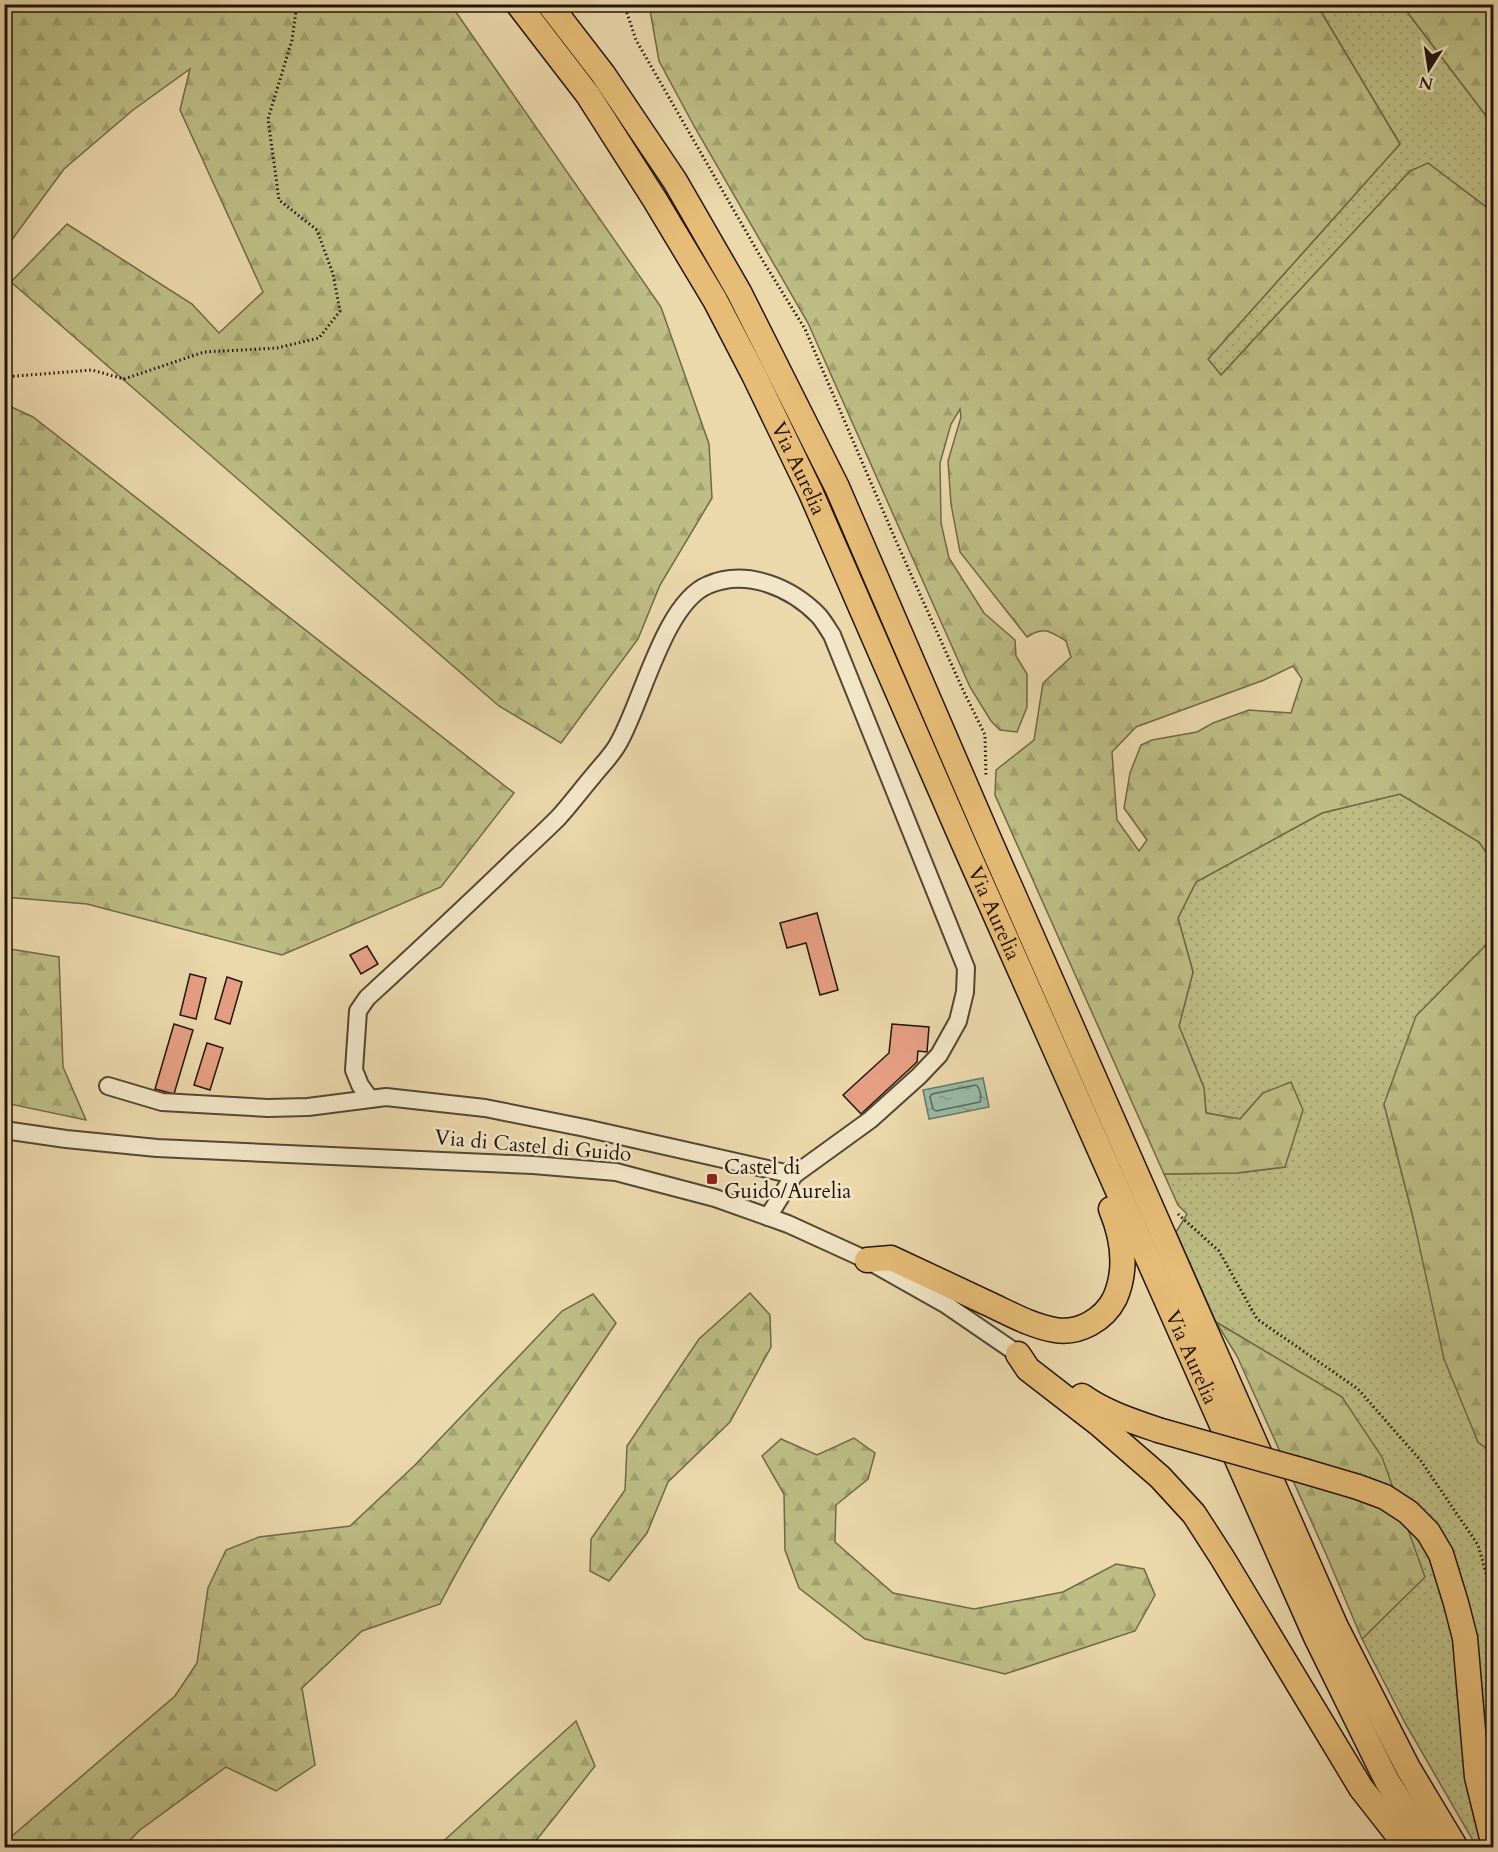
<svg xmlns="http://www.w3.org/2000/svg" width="1498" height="1852" viewBox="0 0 1498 1852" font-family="Cardo,serif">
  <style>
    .grass { fill: url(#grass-dots); stroke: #706848; stroke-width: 1.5 }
    .forest { fill: url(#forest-firs); stroke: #706848; stroke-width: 1.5; fill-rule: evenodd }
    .water { fill: url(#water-ripples); stroke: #697868; stroke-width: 1.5 }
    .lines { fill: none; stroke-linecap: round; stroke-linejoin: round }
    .shore { stroke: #5e6759; stroke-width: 1.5 }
    .building { fill: #e69f83; stroke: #22140c; stroke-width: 1.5 }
    .minor-casing { stroke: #544534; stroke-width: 20 }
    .highway-casing { stroke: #22140c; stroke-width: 27 }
    .path { stroke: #22140c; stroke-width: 3; stroke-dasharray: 1.5 3; stroke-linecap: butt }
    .minor { stroke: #f2e6c8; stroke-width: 16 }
    .highway { stroke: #e6bc76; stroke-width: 24 }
    .highway-bridge-casing { stroke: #22140c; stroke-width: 27; stroke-linecap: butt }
    .highway-bridge { stroke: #e6bc76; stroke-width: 24 }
    .poi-dot { fill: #8f2418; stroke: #f2e6c8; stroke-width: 2 }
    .labels { text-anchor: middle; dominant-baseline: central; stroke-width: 5; stroke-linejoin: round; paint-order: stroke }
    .street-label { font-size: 21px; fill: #22140c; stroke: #f2e6c8 }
    .poi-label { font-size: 21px; fill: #22140c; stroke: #f2e6c8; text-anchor: start }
  </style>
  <defs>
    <pattern id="grass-dots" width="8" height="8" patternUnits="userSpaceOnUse" patternTransform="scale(1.5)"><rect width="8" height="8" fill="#bdbd84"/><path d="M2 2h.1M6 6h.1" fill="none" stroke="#a2a271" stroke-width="1.8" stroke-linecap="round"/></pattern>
    <pattern id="forest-firs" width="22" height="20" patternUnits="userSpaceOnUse" patternTransform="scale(1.5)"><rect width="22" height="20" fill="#bdbd84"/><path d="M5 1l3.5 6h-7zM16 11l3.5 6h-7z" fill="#a2a271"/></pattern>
    <pattern id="water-ripples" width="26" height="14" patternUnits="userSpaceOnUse" patternTransform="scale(1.5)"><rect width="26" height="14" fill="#99baa6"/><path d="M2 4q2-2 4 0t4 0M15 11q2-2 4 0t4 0" fill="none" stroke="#849f8e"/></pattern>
  </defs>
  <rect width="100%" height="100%" fill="#ebd8ab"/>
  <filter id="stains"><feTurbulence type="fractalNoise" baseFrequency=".00333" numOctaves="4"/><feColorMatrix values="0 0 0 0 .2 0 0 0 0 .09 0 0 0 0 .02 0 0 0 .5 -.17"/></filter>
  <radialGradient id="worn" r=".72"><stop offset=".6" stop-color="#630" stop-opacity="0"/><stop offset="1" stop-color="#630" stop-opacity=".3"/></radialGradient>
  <g class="grass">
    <path d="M1317,5H1402L1493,125V202L1485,206L1429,164L1410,171L1221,375L1208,359L1400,144Z"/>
    <path d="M1400,794L1479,842L1493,862V959L1485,946L1384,1104L1413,1217L1478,1442L1493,1453V1841L1475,1844L1405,1723L1362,1639L1424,1577L1342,1397L1216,1322L1176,1232L1187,1214L1178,1205L1164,1174L1237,1173L1285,1167L1263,1093L1240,1119L1206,1113L1204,1088L1179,1026L1193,972L1178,918L1196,882L1322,813Z"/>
  </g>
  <g class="forest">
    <path d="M14,5H451L661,307L709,444L712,498L660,585L638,639L561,743L499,706L11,282L67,224L192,304L219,333L263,292L180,110L190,69L133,110L64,169L5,249L4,13Z"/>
    <path d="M648,5H1317L1400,144L1208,359L1221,375L1410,171L1428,163L1485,206L1493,202V862L1479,842L1400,794L1322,813L1196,882L1178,918L1193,972L1179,1026L1204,1088L1206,1113L1240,1119L1263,1093L1291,1082L1303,1110L1285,1167L1237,1173L1164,1174L995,795L996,770L1034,740L1043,683L1071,657L1066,641C1050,631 1044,626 1027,637L960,552L951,504L948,461L961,417L960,409L951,424L940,463L941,523L949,558L984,613L1015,640L1016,656L1027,674V707L1017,732L1000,730L991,721L970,687L808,323L694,126L659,61L650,10ZM1293,666L1302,679L1291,713L1249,710L1213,723L1197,732L1152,740L1141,745L1130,773L1124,808L1147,840L1139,851L1117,820L1112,752L1136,727L1264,680Z"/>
    <path d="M1402,5H1493V125Z"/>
    <path d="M5,404L33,417L514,793L441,887L282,955L87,904L5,897Z"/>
    <path d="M1485,946L1494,959L1493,1453L1478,1442L1444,1359L1413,1217L1384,1104L1416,1016Z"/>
    <path d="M4,948L59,957L63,1067L86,1120L5,1103Z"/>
    <path d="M750,1293L770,1315L771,1347L730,1422L668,1482L647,1533L609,1581L590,1571L591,1539L625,1490L627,1446L699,1339Z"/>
    <path d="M593,1294L616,1323C554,1415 490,1506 440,1604L362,1631L302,1688L315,1765L276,1791L226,1767L140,1830L123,1847H5V1842L175,1696L197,1663L208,1588L226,1550L259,1537L350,1526L414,1466L562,1311Z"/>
    <path d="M1216,1322L1342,1397L1382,1457L1425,1577L1362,1639L1326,1554L1237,1356Z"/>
    <path d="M854,1438L875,1453L868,1479L836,1505L835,1542L893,1593L974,1609L1063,1592L1116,1564L1144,1569L1155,1595L1135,1631L1005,1674L865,1639L799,1588L785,1550L784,1494L762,1456L781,1439L817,1455Z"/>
    <path d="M576,1721L595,1766L531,1847H437Z"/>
  </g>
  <path class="water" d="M983,1078L989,1107L929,1119L923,1090Z"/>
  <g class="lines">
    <path class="shore" d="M976,1085C980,1088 982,1098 980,1102L936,1111L933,1109L930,1097L932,1094Z"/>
  </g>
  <g class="building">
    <path d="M817,913L838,990L820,995L806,943L787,948L780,923Z"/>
    <path d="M367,946L378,964L361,974L350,955Z"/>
    <path d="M190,974L206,978L196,1019L180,1015Z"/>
    <path d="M227,977L242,982L230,1024L215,1019Z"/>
    <path d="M174,1024L193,1030L174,1094L155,1089Z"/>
    <path d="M892,1024L929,1027L927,1052L918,1051L917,1062L861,1114L843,1095L889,1053Z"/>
    <path d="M207,1043L223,1048L210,1090L194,1085Z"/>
  </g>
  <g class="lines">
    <g class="minor-casing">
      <g id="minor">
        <path d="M108,1086L162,1102L268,1108L308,1107L386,1097L485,1108L585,1128L794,1175"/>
        <path d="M370,1099L360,1085L354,1070L358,1011L367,998C418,951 469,904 519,855C532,843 545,831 558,818C570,805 581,790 593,776C601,766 612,755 618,744C642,703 664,603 708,585C747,568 792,588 819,616C824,622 828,629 832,635L966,968L965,992L958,1021L939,1055L919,1076L870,1120L794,1175L768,1217"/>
        <path d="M4,1130L66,1139L157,1148L533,1165L616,1172L715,1198L788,1224L867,1260L945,1304L1018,1354"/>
      </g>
    </g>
    <g class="highway-casing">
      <g id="highway">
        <path id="s1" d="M518,4L588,95L655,200L715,300L754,375L811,493L963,842L1316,1637L1387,1781L1430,1848"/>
        <path d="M549,4L603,74L675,181L739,292L837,487L985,830L1336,1627L1408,1768L1456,1848"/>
        <path d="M867,1260L891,1258C923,1273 955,1288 987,1303C1009,1313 1031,1326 1055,1330C1079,1334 1104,1320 1115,1298C1128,1268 1123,1238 1111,1209"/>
        <path d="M1018,1354L1028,1369L1099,1424L1160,1477L1194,1514L1223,1559L1361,1788L1408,1848"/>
        <path d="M1082,1396C1104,1412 1132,1421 1158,1430"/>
        <path d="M1297,1469L1358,1487L1385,1497L1408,1512L1428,1532L1441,1554L1456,1603L1465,1638L1477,1777L1494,1846"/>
      </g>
    </g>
    <g class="path">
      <path d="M624,4L636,40L763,261L805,329L896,541L963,690L985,735L986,777"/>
      <path d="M4,377L92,370L124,379L204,352L277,348L319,338L340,311L333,274L317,230L279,200L268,119L292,40L296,11L305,4"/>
      <path d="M1178,1214L1219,1251L1257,1319L1358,1389L1421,1461L1478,1545L1492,1594L1494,1634"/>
      <path d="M1492,1695L1494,1658"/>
    </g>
    <use href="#minor" class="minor"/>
    <use href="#highway" class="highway"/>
    <g class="highway-bridge-casing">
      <path id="highway-bridge" d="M1158,1430L1297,1469"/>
    </g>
    <use href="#highway-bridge" class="highway-bridge"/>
  </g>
  <rect class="poi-dot" x="706" y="1173" width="12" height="12" rx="3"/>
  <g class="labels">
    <g class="street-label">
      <text stroke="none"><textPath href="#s1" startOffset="544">Via Aurelia</textPath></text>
      <text stroke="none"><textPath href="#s1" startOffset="1030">Via Aurelia</textPath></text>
      <text transform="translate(533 1146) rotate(5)">Via di Castel di Guido</text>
      <text stroke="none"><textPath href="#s1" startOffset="1516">Via Aurelia</textPath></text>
    </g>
    <g class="poi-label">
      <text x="724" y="1167">Castel di<tspan x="724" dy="24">Guido/Aurelia</tspan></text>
    </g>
  </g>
  <rect width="1498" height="1852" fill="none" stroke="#ebd8ab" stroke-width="24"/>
  <rect x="6" y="6" width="1486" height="1840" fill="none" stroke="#22140c" stroke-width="3"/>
  <rect x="12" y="12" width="1474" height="1828" fill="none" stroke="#22140c" stroke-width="1.5"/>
  <g transform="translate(1429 69) rotate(192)" stroke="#f2e6c8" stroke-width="4.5" paint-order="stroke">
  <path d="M0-4.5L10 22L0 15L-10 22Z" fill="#22140c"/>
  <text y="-9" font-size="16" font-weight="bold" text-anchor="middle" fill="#22140c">N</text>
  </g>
  <rect width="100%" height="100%" filter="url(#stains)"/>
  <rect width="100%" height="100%" fill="url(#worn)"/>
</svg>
